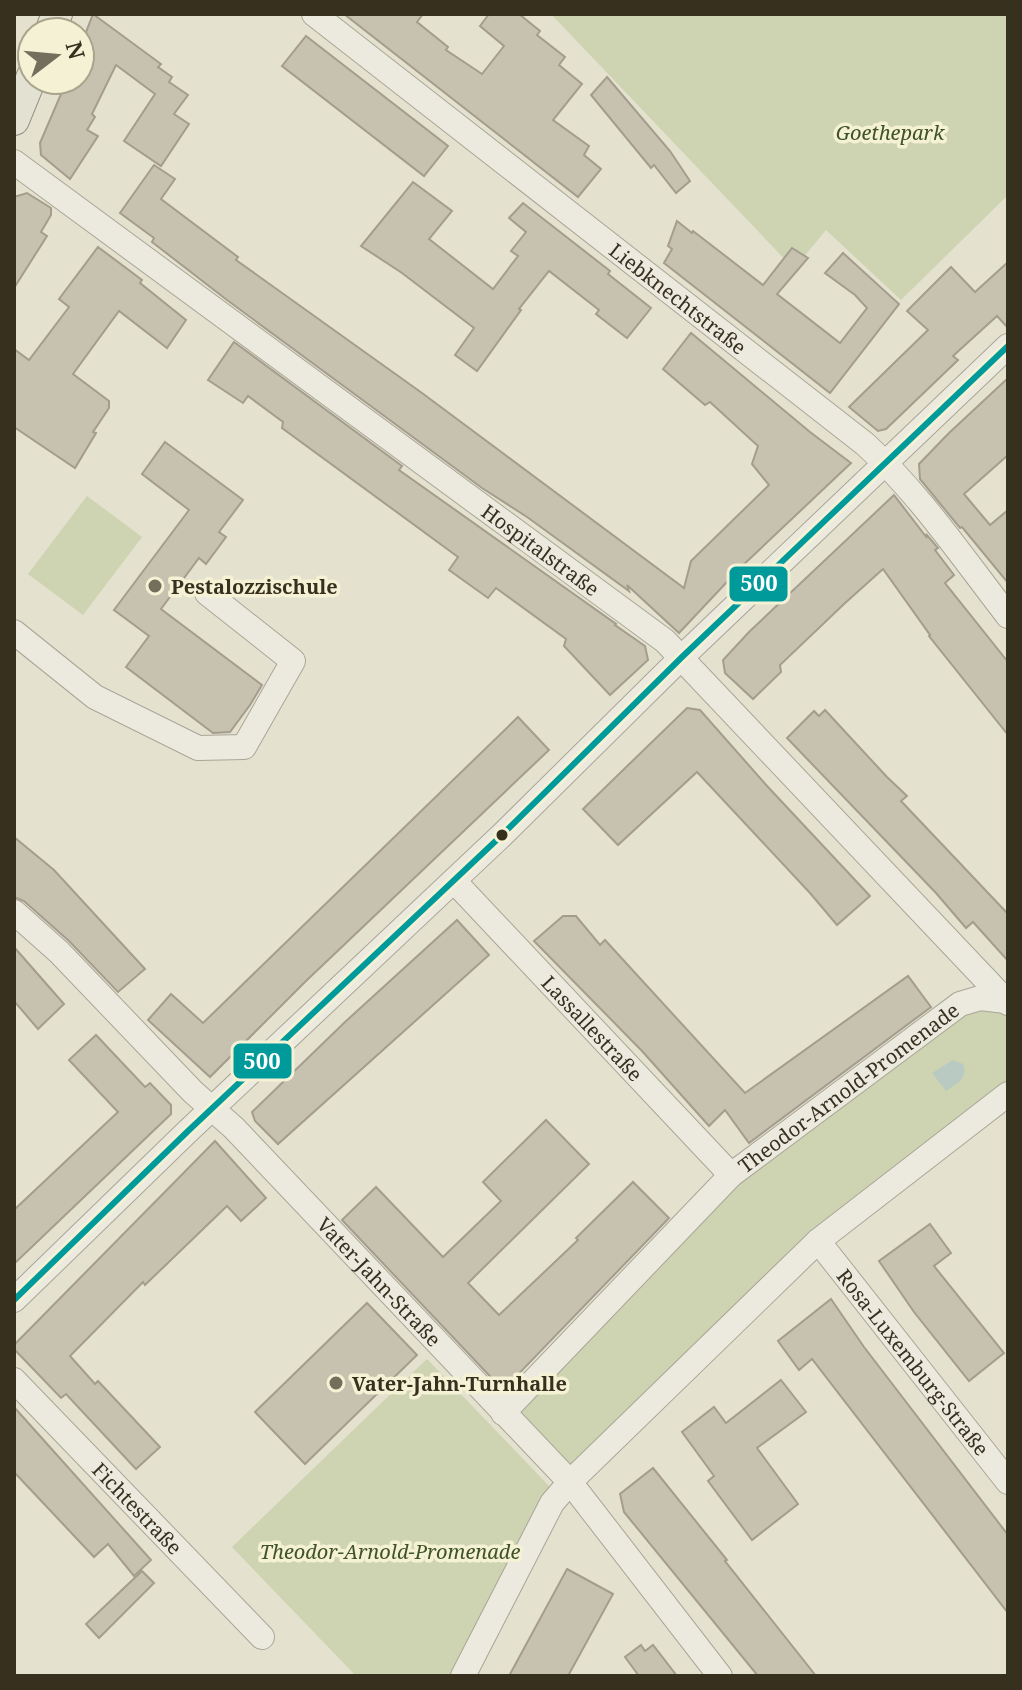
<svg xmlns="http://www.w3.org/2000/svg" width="1022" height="1690" viewBox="0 0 1022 1690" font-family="'Noto Serif',serif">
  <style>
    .green { fill: #ced4b1 }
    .water { fill: #b9cac2 }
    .building { fill: #c7c1af; stroke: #a49d8d; stroke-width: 2 }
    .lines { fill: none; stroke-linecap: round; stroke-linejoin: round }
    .minor-casing { stroke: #a9a697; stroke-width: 26 }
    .major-casing { stroke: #8f8b7e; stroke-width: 32 }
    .minor { stroke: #eceadf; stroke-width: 24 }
    .major { stroke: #e3e1d1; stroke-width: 30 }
    .bus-1-casing { stroke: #f4f1d5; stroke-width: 12 }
    .bus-1 { stroke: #009a9b; stroke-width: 6 }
    .poi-dot { fill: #746e5c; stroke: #f4f1d5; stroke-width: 3 }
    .bus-dot { fill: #38301f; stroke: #f4f1d5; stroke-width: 3 }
    .labels { text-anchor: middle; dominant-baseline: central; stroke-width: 7; stroke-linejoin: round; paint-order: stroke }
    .park-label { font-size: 20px; font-style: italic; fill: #405327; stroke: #f4f1d5 }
    .street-label { font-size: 20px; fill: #38301f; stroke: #f4f1d5 }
    .poi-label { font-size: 20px; font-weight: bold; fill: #38301f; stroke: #f4f1d5; text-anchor: start }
    .line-badge { stroke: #f4f1d5; stroke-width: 3 }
    .badge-label { font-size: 22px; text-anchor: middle; font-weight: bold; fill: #fff }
  </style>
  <rect width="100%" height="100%" fill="#e4e1ce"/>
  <g class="green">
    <path d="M551,14H1008V195L901,300L826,230L794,269Z"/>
    <path d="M87,496L142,537L83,615L28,574Z"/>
    <path d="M980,1004L1008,1011V1085L570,1473L511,1413L737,1176Z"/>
    <path d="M427,1359L550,1487L450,1676H356L232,1547Z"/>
  </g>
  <path class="water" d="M953,1060L963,1064C969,1078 956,1084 946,1091L932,1073Z"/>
  <g class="building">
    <path d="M93,14L161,64L158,67L172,77L169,82L188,95L174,114L189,124L161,166L124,141L155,94L116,65L92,114L95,117L87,130L98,136L70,179L41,155L40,143L67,80H80V56L87,43L83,40Z"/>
    <path d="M344,14H423L417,22L448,47L446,50L482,74L504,46L480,26L489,14H519L540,31L537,35L565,57L559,65L582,84L553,120L589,146L584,155L601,169L578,197Z"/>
    <path d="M306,36L448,146L424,176L282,66Z"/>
    <path d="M607,77L670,151L690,181L676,193L654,165L651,168L591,95Z"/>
    <path d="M154,165L175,179L161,199L238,257L236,260L422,393L684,588L691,561L769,485L752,464L758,446L710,402L705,405L663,369L691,333L810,432L851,463L740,568L679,633L627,585L629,591L527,517L482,488L227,300L152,242L154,238L120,213Z"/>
    <path d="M413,182L452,211L429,239L493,289L518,256L511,251L526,232L509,218L523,203L610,271L608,274L651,308L627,338L596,314L599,310L549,271L519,309L521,310L477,371L455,355L474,328L402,273L361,246Z"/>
    <path d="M27,193L51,208V215L41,232L47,236L14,288V197Z"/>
    <path d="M677,221L692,233L693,231L763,285L792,248L808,258L777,294L840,343L867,308L855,295L825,273L843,253L899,304L830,393L664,263L672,249L668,246Z"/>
    <path d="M98,247L142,280L140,283L186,320L167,348L119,311L73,374L109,401V408L93,432L96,433L75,468L14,427V349L29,360L69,307L59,299Z"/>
    <path d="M1008,262V328L997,316L953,356L958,360L886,429L878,431L849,407L928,330L907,311L951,267L975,292Z"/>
    <path d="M234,342L402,466L399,470L616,624L615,625L645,646L648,660L610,695L564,646L566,639L496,588L488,598L449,570L458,557L282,428L283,422L248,396L243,403L208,380Z"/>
    <path d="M1008,378V455L964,494L990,525L1008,510V583L962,527L960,528L920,479L919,464L949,433Z"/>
    <path d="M165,442L243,500L219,532L226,537L206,564L199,558L161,609L262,685L250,705L230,732L213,733L126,667L149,636L114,610L189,510L142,474Z"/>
    <path d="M894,495L927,538L926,534L938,548L935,550L954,575L945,583L1008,662V735L929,636L930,635L883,569L844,604L780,665L781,672L753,699L725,673L723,660L749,632Z"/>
    <path d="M687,708L700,710L768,787L870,896L837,925L810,893L697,772L618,845L583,809Z"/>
    <path d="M825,710L887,777L907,796L901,801L1008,914V961L973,922L966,928L936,893L787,738L814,711L819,716Z"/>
    <path d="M518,717L549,750L306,981L210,1077L148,1020L171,994L203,1023Z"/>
    <path d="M14,837L54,870L145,969L118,992L69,941L24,901L14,897Z"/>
    <path d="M563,916H576L600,945L605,940L745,1093L908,976L931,1007L749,1143L725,1110L709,1126L642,1051L534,941Z"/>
    <path d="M457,920L489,955L278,1144L255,1121L252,1112L345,1022Z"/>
    <path d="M14,947L64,1004L38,1029L14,1001Z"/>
    <path d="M96,1035L145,1087L150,1083L171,1105V1114L14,1264V1210L118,1112L69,1060Z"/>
    <path d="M546,1120L589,1164L468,1283L499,1315L578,1240L576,1238L633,1182L669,1218L503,1390L342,1220L376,1187L443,1257L501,1201L483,1182Z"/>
    <path d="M215,1141L266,1198L241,1221L227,1206L145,1285L143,1282L70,1356L95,1384L98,1381L160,1447L136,1469L66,1394L61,1398L14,1349V1345Z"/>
    <path d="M930,1224L951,1253L934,1266L1004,1353L969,1381L914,1312L879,1261Z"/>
    <path d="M831,1299L864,1347L1008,1535V1613L812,1359L799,1370L778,1341Z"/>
    <path d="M367,1303L417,1355L305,1464L255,1412Z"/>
    <path d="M781,1380L806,1412L757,1448L798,1504L752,1540L708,1481L714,1476L682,1432L714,1407L726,1423Z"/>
    <path d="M14,1407L151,1560L134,1576L108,1544L94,1557L14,1472Z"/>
    <path d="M653,1468L727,1560L725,1561L816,1676H758L624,1512L620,1494Z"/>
    <path d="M567,1569L613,1594L568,1676H509Z"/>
    <path d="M142,1571L154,1583L99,1638L86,1624Z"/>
    <path d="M641,1645L645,1651L653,1645L677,1676H639L625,1657Z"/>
  </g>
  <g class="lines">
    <g class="minor-casing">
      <g id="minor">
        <path id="s1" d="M314,14L865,444C920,494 962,557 1008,616"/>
        <path id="s2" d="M14,162L665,641L1008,1003"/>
        <path d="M14,632L95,697L198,748L244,747L293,661L207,593"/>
        <path id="s3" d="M454,881L731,1175"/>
        <path id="s4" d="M14,912L59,952L193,1092L234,1128L570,1482L720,1676"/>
        <path id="s5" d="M818,1241L1008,1482"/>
        <path d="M14,1300L187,1132L502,835L682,657L1008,346"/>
        <path id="s6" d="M14,1380L262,1637"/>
        <path id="s7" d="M503,1413L731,1175L960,1004L980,998L1006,1001"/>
        <path d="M463,1676L552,1503L570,1482L818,1241L1008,1094"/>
      </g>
    </g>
    <g class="major-casing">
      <g id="major">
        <path d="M50,32L57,14"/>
        <path d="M14,120L32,76"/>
      </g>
    </g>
    <use href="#minor" class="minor"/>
    <use href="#major" class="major"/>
    <g class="bus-1-casing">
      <path id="bus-1" d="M14,1300L187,1132L502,835L682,657L1008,346"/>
    </g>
    <use href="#bus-1" class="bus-1"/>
  </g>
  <g class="poi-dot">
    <circle cx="155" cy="586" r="8"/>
    <circle cx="336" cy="1383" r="8"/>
  </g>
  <circle class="bus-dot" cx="502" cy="835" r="7"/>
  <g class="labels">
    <g class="park-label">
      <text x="890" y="132">Goethepark</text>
      <text x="390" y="1551">Theodor-Arnold-Promenade</text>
    </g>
    <g class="street-label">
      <text stroke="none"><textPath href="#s1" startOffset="462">Liebknechtstraße</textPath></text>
      <text stroke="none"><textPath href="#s2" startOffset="654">Hospitalstraße</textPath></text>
      <text stroke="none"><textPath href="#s3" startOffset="202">Lassallestraße</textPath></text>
      <text stroke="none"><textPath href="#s7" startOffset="476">Theodor-Arnold-Promenade</textPath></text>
      <text stroke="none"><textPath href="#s4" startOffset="520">Vater-Jahn-Straße</textPath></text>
      <text stroke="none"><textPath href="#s5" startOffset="154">Rosa-Luxemburg-Straße</textPath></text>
      <text stroke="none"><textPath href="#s6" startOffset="178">Fichtestraße</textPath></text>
    </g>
    <g class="poi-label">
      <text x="171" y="586">Pestalozzischule</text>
      <text x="352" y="1383">Vater-Jahn-Turnhalle</text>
    </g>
  </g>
  <g class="line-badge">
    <rect x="728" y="565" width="61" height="38" rx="8" fill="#009a9b"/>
    <rect x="232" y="1042" width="61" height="38" rx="8" fill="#009a9b"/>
  </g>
  <g class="badge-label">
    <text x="759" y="591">500</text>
    <text x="262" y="1069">500</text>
  </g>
  <rect width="1022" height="1690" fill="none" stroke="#38301f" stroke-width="32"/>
  <g transform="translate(56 56) rotate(74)"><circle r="38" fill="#f4f1d5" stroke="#a9a48c" stroke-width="2"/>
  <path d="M0-6L14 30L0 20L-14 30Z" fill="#746e5c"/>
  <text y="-12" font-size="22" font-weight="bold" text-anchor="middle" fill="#38301f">N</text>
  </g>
</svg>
